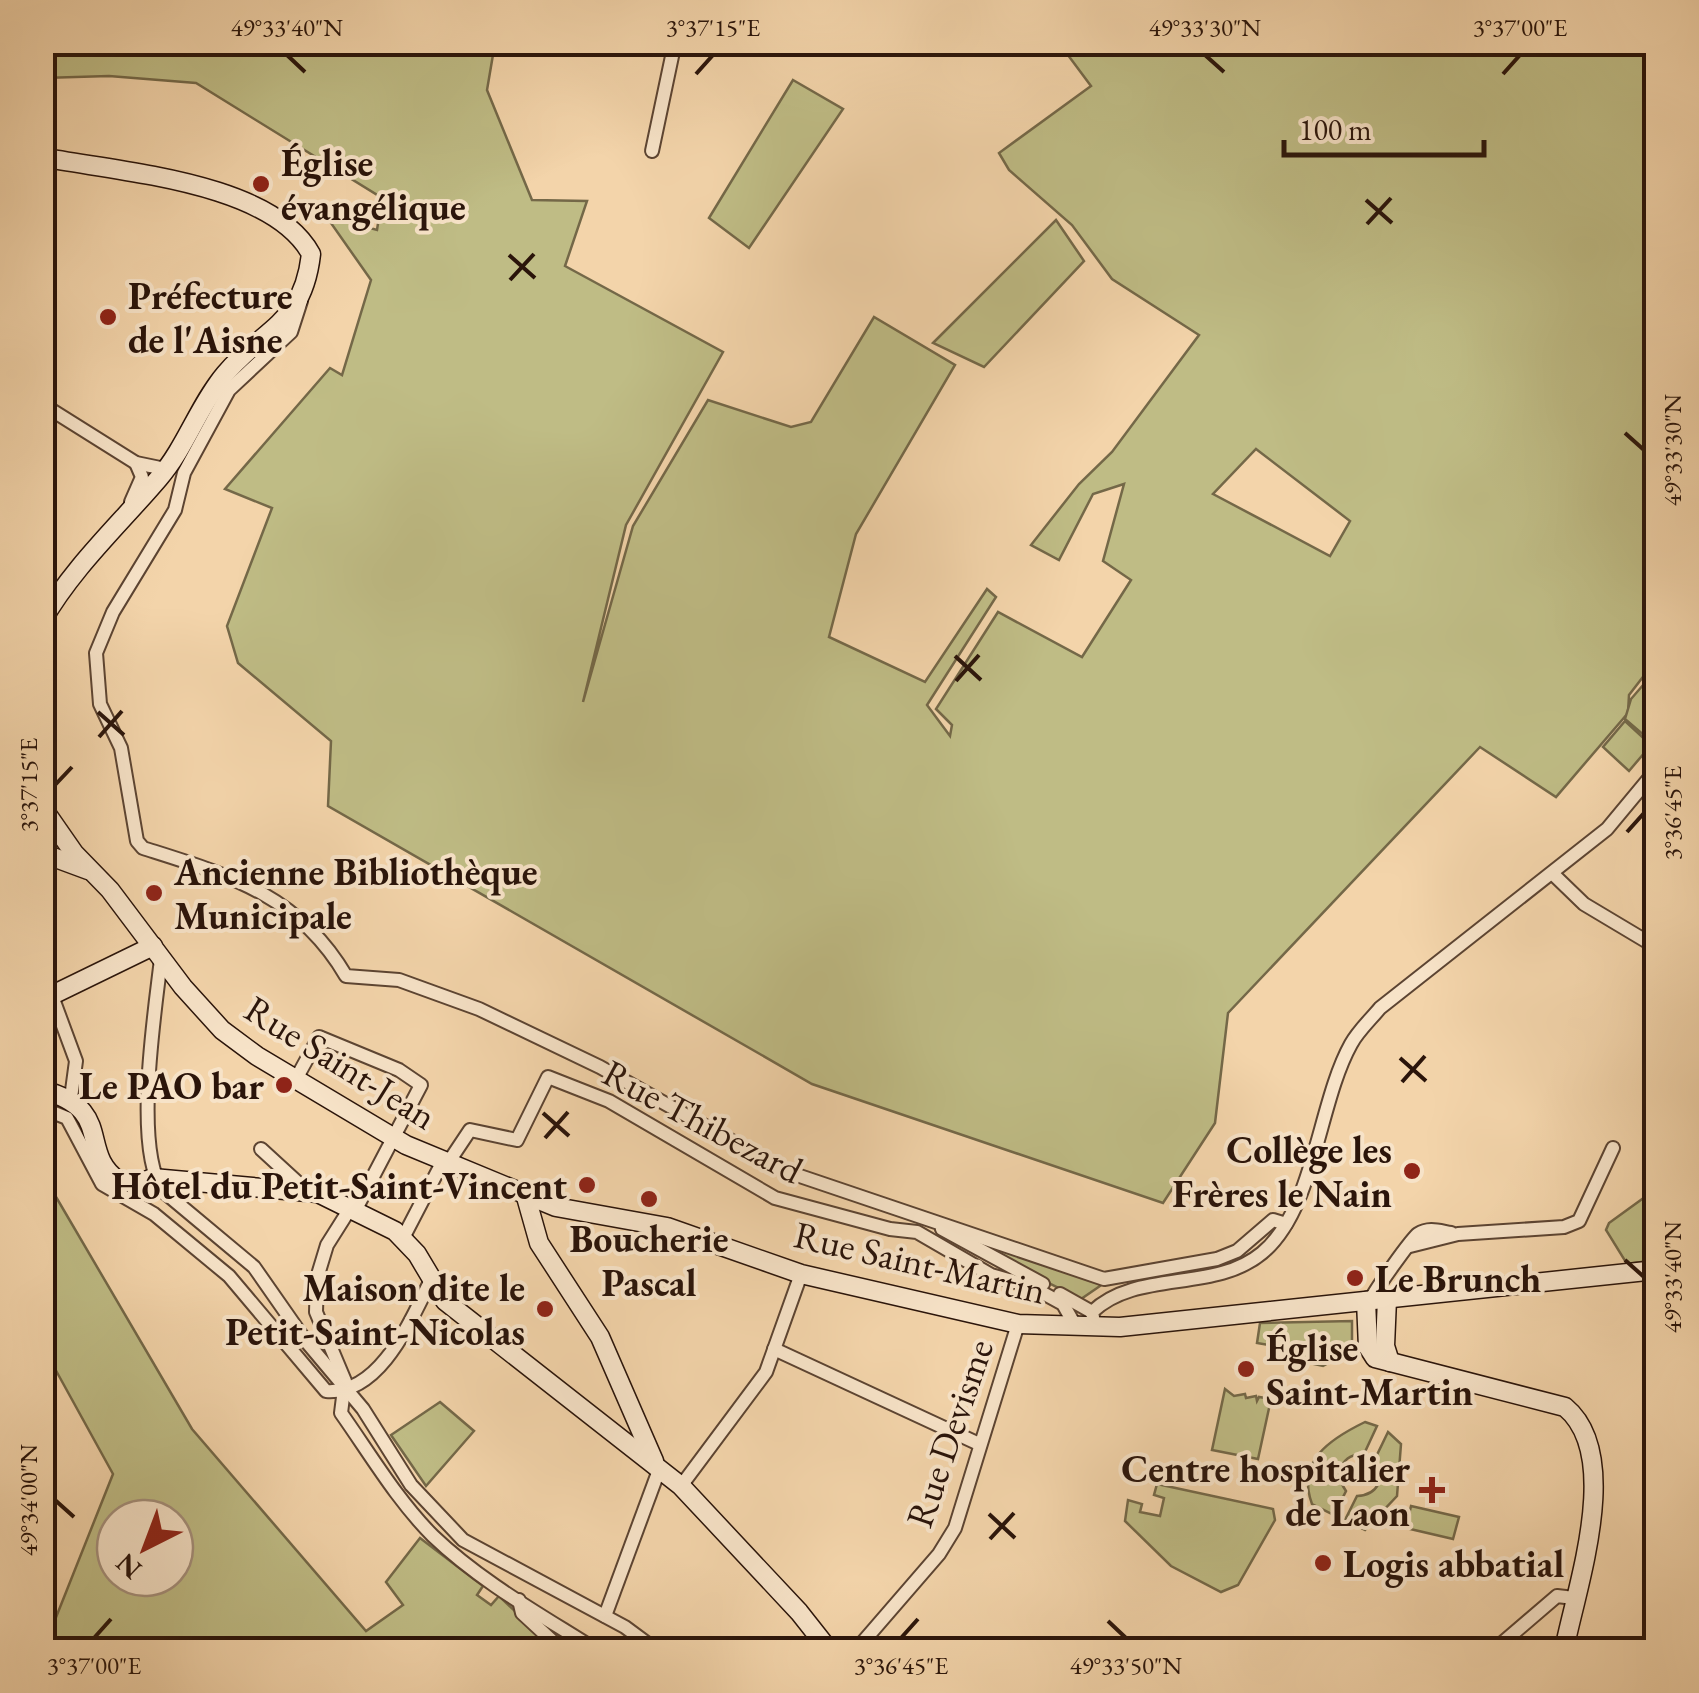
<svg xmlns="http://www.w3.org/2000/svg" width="1699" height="1693" viewBox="0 0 1699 1693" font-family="'EB Garamond',serif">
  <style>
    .green { fill: #bfbc85; stroke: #746848; stroke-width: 2.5; fill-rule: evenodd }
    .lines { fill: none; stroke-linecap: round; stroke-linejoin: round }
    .street-casing { stroke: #5c4432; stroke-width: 16 }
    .secondary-casing { stroke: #2a140a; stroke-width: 21 }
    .street { stroke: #f7e3c8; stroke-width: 12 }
    .secondary { stroke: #f7e3c8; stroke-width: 18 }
    .ticks { fill: none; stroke: #2a140a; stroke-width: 4 }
    .poi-dot { fill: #8f2418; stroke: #f7e3c8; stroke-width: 4 }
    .labels { text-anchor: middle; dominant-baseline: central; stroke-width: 8; stroke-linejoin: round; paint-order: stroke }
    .poi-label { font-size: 38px; font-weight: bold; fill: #2a140a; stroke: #f7e3c8; text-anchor: start }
    .street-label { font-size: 38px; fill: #2a140a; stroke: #f7e3c8 }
    .neatline { fill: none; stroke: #2a140a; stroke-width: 4 }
    .ticks-label { font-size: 25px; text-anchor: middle; fill: #2a140a }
  </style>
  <rect width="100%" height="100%" fill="#f3d4aa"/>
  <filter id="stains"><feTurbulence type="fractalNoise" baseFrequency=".002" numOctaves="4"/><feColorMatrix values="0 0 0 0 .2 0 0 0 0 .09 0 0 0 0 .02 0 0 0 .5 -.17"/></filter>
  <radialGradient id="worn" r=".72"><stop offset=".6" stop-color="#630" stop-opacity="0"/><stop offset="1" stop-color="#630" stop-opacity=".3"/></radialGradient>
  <g class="green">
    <path d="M42,43H495L487,90L532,200L587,201L565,266L723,352L626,525L583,702L633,526L708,400L791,427L811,422L874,317L955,365L856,534L829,637L925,682L987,589L996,597L927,705L950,736L952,725L936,709L998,612L1082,657L1131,580L1103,561L1124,484L1093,494L1059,560L1031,545L1079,484L1112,452L1199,335L1112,279L1072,225L1009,170L999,153L1091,86L1059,43H1656V660L1629,695L1628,713L1556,797L1480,747L1228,1013L1215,1123L1163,1203L812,1084L328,806L331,741L238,663L227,626L272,508L225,489L330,368L342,375L371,280L326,216L377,230L382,198L196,83L109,76L43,78ZM1256,449L1350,521L1330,556L1213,494Z"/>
    <path d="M793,80L843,109L749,248L709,218Z"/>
    <path d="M1056,220L1084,261L984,367L933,343Z"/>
    <path d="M1656,670V739L1653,743L1625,719L1631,699Z"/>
    <path d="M1625,721L1651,745L1629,771L1603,747Z"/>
    <path d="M42,1173L192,1429L366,1631L403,1605L386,1582L420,1538L483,1586L477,1595L491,1605L499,1596L556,1650H43L113,1474L43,1347ZM115,1518H175V1578H115Z"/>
    <path d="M1656,1189V1260L1627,1264L1606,1230L1609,1223Z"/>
    <path d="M964,1236L1099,1282L1100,1286L1081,1299L962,1240Z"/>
    <path d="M1352,1321V1350L1323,1366L1268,1354L1269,1345L1257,1343L1260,1323Z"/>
    <path d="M1225,1389L1234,1396L1245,1394L1246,1398L1256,1396L1257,1401L1259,1397L1271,1399L1258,1459L1212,1450Z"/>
    <path d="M440,1402L474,1431L426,1486L391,1435Z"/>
    <path d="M1365,1422L1377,1426L1364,1454C1342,1454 1333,1473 1346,1491L1334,1515L1312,1504C1296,1461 1330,1439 1365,1422Z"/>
    <path d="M1388,1432L1401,1444L1397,1496L1365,1530L1345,1520L1357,1496C1378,1495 1387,1477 1375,1459Z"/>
    <path d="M1157,1484L1273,1509L1275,1520L1238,1585L1221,1592L1171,1566L1125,1521L1128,1500L1142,1504L1140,1512L1160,1516L1164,1498L1154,1495Z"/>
    <path d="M1411,1506L1459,1517L1453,1539L1406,1528Z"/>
  </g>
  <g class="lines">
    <g class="street-casing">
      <g id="street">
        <path d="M652,151L675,42"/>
        <path d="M301,301L291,332L229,390L184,473L175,510L113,612L96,653L100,704L121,748L137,841L143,848C228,875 298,894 346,976L399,980L479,1009L600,1067L785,1171L1104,1279L1217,1259L1237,1251L1273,1220L1286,1224"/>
        <path d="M42,404L136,463L165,469"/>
        <path d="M131,502L142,477L136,463"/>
        <path d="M1553,874L1584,904L1656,947"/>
        <path d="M161,959C155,1012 133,1148 163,1191L254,1267L305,1340L363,1409L411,1485L463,1540L625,1627L656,1650"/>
        <path d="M52,996L76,1061L71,1098"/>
        <path d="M296,1079L319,1037L399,1070L421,1085L356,1209"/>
        <path d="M42,1108L67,1118L102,1184L154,1214L229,1276L326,1391C381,1395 411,1319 432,1278"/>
        <path d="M261,1149L297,1182L298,1191"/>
        <path d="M448,1163L470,1130L517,1140L548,1077L609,1101L775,1198L890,1229L917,1232L991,1275L1030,1286L1063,1304L1076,1327"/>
        <path d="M351,1207L327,1245L317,1278L316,1312L345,1381L341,1413C370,1454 397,1500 433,1536C481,1582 541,1615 596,1650"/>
        <path d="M942,1229L1043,1284"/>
        <path d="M403,1238L443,1161"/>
        <path d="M1410,1246L1458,1234L1564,1227L1579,1221L1613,1148"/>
        <path d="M1060,1294L1092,1312"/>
        <path d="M1370,1301C1372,1294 1412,1238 1418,1234C1429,1227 1439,1231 1451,1233"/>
        <path d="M1095,1328L1092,1312C1137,1269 1214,1293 1262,1253C1315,1209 1318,1103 1351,1044C1358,1031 1371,1019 1380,1008L1607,829L1656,770"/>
        <path d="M774,1349L979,1444"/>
        <path d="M681,1486L766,1372L801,1274"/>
        <path d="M519,1600L522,1613L562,1650"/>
        <path d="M605,1616L659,1470"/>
        <path d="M856,1650L939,1554L955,1528L1018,1324"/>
        <path d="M1494,1650L1557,1596L1574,1598"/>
      </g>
    </g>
    <g class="secondary-casing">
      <g id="secondary">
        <path d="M42,157C117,172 271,181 311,254C303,324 266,326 225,374C199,405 186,447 159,478C119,525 73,567 42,621"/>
        <path d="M42,807L74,853L110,890L183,987L222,1030L257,1056L406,1145L556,1207L667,1227L801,1274L1018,1324L1120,1327L1656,1270"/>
        <path d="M42,853L88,870"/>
        <path d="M42,1000L153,946"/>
        <path d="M42,1090C116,1109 77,1152 119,1181L140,1183L153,1178L318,1193L395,1231L417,1254L445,1301L681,1486L799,1612L829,1650"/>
        <path d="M526,1197L539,1243L600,1337L654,1461"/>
        <path d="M1387,1299L1385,1346L1390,1362"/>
        <path d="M1366,1301L1368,1347L1375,1358L1565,1407C1623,1455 1577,1585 1564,1650"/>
      </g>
    </g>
    <use href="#street" class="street"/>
    <use href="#secondary" class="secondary"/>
  </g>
  <path class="ticks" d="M287,55L305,72M1205,55L1224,72M696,74L713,55M1503,74L1520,55M1366,200L1392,223M1367,224L1391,198M509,255L535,278M510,280L534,254M1625,433L1644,450M955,656L981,680M956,681L979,655M98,712L124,735M99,737L122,711M55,785L72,767M1627,832L1644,813M1400,1058L1426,1081M1402,1082L1425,1056M543,1113L569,1136M545,1138L568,1112M1625,1260L1644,1277M55,1500L74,1517M989,1514L1015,1538M990,1539L1014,1513M1108,1621L1126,1638M94,1638L111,1619M901,1638L918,1619"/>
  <g class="poi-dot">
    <circle cx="261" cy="184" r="10"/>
    <circle cx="108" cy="317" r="10"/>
    <circle cx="154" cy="893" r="10"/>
    <circle cx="284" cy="1085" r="10"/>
    <circle cx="1412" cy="1171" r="10"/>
    <circle cx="587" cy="1185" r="10"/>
    <circle cx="649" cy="1199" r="10"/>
    <circle cx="1355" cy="1278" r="10"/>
    <circle cx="545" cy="1309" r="10"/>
    <circle cx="1246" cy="1369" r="10"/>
    <path d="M1427 1475h10v10h10v10h-10v10h-10v-10h-10v-10h10z"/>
    <circle cx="1323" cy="1563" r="10"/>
  </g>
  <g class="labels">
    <g class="poi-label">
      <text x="281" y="162">Église<tspan x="281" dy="44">évangélique</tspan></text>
      <text x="128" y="295">Préfecture<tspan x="128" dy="44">de l'Aisne</tspan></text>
      <text x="174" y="871">Ancienne Bibliothèque<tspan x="174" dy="44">Municipale</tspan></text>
      <text x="264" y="1085" text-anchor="end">Le PAO bar</text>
      <text x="1392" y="1149" text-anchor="end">Collège les<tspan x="1392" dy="44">Frères le Nain</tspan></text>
      <text x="567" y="1185" text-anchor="end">Hôtel du Petit-Saint-Vincent</text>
      <text x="649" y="1238" text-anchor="middle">Boucherie<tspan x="649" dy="44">Pascal</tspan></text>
      <text x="1375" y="1278">Le Brunch</text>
      <text x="525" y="1287" text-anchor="end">Maison dite le<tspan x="525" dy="44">Petit-Saint-Nicolas</tspan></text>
      <text x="1266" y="1347">Église<tspan x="1266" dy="44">Saint-Martin</tspan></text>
      <text x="1410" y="1468" text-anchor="end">Centre hospitalier<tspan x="1410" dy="44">de Laon</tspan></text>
      <text x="1343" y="1563">Logis abbatial</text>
    </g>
    <g class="street-label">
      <text transform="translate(341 1062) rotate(32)">Rue Saint-Jean</text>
      <text transform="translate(703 1121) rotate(28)">Rue Thibezard</text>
      <text transform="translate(920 1262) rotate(13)">Rue Saint-Martin</text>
      <text transform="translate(949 1433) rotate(-71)">Rue Devisme</text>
    </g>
  </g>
  <rect width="1699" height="1693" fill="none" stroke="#f3d4aa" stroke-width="110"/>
  <g transform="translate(145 1548) rotate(222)"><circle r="48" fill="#f7e3c8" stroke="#a5907c" stroke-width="2.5"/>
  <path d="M0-8L18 38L0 25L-18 38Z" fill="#8f2418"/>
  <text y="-15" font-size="28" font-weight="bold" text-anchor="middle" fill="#2a140a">N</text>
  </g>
  <path d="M1284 140v15h200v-15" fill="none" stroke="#2a140a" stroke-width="5"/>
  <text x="1299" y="140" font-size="30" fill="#2a140a" stroke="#f7e3c8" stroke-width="8" paint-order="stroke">100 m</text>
  <rect x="55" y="55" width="1589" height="1583" class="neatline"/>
  <g class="ticks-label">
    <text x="287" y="36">49°33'40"N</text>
    <text x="713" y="36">3°37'15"E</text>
    <text x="1205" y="36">49°33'30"N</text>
    <text x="1520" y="36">3°37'00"E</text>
    <text transform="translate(1672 450) rotate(-90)" y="9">49°33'30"N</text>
    <text transform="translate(28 785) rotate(-90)" y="9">3°37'15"E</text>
    <text transform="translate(1672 813) rotate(-90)" y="9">3°36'45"E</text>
    <text transform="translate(1672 1277) rotate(-90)" y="9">49°33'40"N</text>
    <text transform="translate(28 1500) rotate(-90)" y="9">49°34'00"N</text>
    <text x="94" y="1674">3°37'00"E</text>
    <text x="901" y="1674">3°36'45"E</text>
    <text x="1126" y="1674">49°33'50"N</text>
  </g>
  <rect width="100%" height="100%" filter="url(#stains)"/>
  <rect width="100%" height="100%" fill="url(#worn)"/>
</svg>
